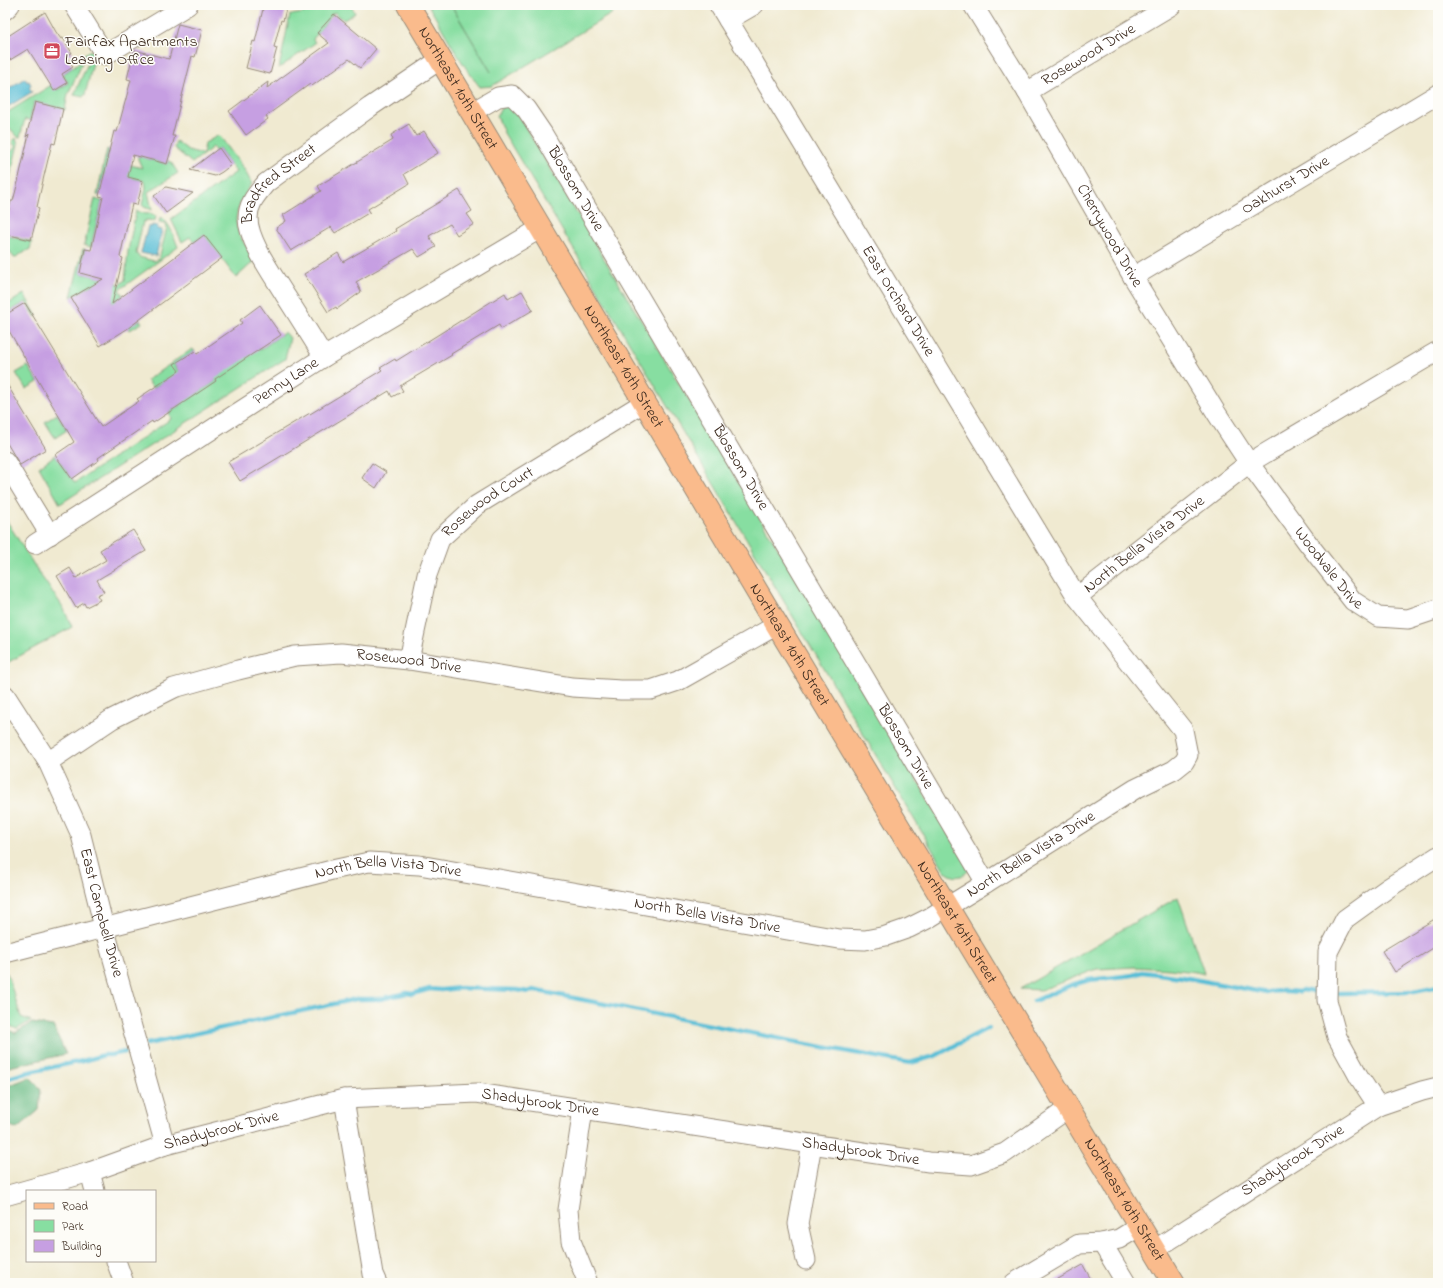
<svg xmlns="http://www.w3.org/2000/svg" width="1443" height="1288" viewBox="0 0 1443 1288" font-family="'Indie Flower',sans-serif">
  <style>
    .green { fill: #87dea1; stroke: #618460 }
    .forest { fill: #6dbd87; stroke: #547452 }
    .water { fill: #58bed6; stroke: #4a747a }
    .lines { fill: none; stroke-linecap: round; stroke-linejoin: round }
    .stream { stroke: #58bed6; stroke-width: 4.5 }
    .building { fill: #c69fe2 }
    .minor-casing { stroke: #968a78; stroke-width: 21 }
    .major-casing { stroke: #968a78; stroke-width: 24 }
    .minor { stroke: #fff; stroke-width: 19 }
    .major { stroke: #fabb8c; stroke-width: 22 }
    .labels { text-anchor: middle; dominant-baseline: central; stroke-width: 3; stroke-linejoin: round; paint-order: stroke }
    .poi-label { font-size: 16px; fill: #3b2a1e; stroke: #fdfcf7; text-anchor: start }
    .street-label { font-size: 16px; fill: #3b2a1e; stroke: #fdfcf7 }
  </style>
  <rect width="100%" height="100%" fill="#fdfcf7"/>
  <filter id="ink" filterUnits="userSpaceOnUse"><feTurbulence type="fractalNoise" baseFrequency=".025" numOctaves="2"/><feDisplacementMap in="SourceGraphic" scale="8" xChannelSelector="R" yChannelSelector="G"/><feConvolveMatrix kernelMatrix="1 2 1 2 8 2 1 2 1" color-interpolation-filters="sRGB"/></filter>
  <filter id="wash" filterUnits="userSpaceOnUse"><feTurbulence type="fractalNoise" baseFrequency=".012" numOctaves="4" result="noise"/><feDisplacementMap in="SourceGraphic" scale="16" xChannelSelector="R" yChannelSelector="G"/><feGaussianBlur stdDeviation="0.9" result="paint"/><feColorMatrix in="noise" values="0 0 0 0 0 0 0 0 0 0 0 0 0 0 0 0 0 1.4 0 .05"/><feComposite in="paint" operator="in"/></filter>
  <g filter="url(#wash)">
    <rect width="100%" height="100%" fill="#f0ead1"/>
    <g class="green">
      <path d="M330,5H351L355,13L344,20L334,12L313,39L315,43L279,68L290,15L304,13L303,10Z"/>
      <path d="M428,5H451L491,72L451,5H626L492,86L480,87C460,63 445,32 428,5Z"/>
      <path d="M91,50L95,55L85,95L83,97L74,95L88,63L83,55Z"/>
      <path d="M81,62L82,64L68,94L65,110L34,102L30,120L25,119L20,137H18L5,123V108L8,112L53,84L57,90L68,83L63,74Z"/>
      <path d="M506,106L515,110L967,864L968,871C961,879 952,878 945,871L504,133L497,116L501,108Z"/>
      <path d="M219,135L244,169L252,184C243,196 233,213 237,228C239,237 249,250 254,259L252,263L236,278L204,235L194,242L190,237L182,242L171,219L236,172L219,148L215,151L213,147L192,163L174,148L176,141L188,150L203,154L205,143Z"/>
      <path d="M16,138L18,144L8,185L5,182V157L16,147L12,142Z"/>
      <path d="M107,149L109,150L107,159L142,168L138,159V156L167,164L168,161L171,162L178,173L148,192L152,210L144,207L142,205L146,188L145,181L105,172L99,196L97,195Z"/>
      <path d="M95,199L102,201L91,247L84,245Z"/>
      <path d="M136,211L147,214L150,213L156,216L155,221L147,220L143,222L136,253L139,257L154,261L159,259L167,227L165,223L159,222L160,217C170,222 174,237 178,247L119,290L123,295L116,300L133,324L140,320L142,323L130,330L108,295L117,327L92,285L71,297L83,249H85L80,273L117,282L119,285L125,280L128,251Z"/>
      <path d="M5,235L32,242L30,249L14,258L5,244Z"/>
      <path d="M24,294L37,316L36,317L26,302L5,314V306Z"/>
      <path d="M285,332L290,338L285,359L60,504L39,467L55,455L75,483L171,419L169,413L183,403L167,379L153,388L147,380L192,349L195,351L174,365L195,395L216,381L209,372L255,341L260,350Z"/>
      <path d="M28,366L38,382L26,389L16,373Z"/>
      <path d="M57,414L67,430L55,438L45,422Z"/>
      <path d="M5,518L39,573L63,607L72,627L5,664Z"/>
      <path d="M1178,897L1204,973L1170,969L1134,967L1097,969L1041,990L1020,989Z"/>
      <path d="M5,973H7L21,1017L31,1021L17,1029L5,1024Z"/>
    </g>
    <g class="forest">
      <path d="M32,1023L53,1026L66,1054L5,1068V1028L15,1033Z"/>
      <path d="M30,1077L41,1089L39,1110L17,1129L5,1123V1087Z"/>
    </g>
    <g class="water">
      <path d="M25,78L27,82L29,81L31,85L29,87L32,92L9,106L5,99V91Z"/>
      <path d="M152,225L158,226L157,229L162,230L156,256L141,253L148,226L152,227Z"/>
    </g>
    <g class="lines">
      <g class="stream">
        <path d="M1338,993L1409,992L1438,986"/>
        <path d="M1034,1001L1071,985L1089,980L1133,975L1142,972L1182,977L1267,993C1273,990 1291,991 1299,992L1302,990L1313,992"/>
        <path d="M147,1044L329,1005L356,999H380L407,993L412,994L430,989L441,990L460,988L517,990L529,992L533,990L812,1045L910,1063L935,1056L988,1028"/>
        <path d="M5,1079L29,1072L82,1061L104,1055H111L125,1052"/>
      </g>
    </g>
    <g id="blocks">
      <g class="building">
        <path d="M264,5H287L283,21L281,20L274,47L277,48L270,74L246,68L253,41L255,42Z"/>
        <path d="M45,12L56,32L61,39L63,38L72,53L66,56L73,67L62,74L67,83L54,91L28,49L10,60L5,52V38Z"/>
        <path d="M334,14L376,49L360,68L349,59L312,86L310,84L266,116L268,119L246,135L229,111L268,82L267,88L329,43L317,33Z"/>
        <path d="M178,24L202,30L195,57L192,56L172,136H175L167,164L133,155L128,177L143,181L137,205L132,204L120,257L123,258L112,304L204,235L222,258L127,329L100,346L71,298L103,279L80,273L85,249L91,250L103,197L99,196L108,159H107L114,131L117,132L131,80L127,79L134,50L169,59Z"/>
        <path d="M35,102L63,109L55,144L52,143L44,176L37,207L39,208L31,240L5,234V226L11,201H13L18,182L29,134L26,137Z"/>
        <path d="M409,124L416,136L424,131L438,153L404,174L409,184L368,209L370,212L335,233L331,227L291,251L276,228L286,221L283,215L321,191L318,186L393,140L391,135Z"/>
        <path d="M219,148L231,165L222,172L215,176L190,170Z"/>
        <path d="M166,187L193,193L166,213L154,196Z"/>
        <path d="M459,190L472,211L467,214L474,224L457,235L450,224L429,236L436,247L419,257L413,249L356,282L361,292L337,309L336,307L328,312L304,274L338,253L343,262L396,231L395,229Z"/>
        <path d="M522,291L533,310L501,329L499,325L451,354L452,355L400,386L403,391L392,397L389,391L240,481L228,462L310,413V414L382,370L380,368L395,359L396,361L505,293L508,299Z"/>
        <path d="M25,303L101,427L139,401L137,399L179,371L174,364L195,351L197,354L242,323L240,320L260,305L281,335L215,379L216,381L153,423L152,421L98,458L99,460L72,479L55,455L74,442L5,324V315Z"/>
        <path d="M5,381L46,449L20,465L5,440Z"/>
        <path d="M372,463L386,472L376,488L362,478Z"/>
        <path d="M133,530L146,551L97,580L104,592L97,595L100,600L86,607L84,603L76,608L57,576L70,568L76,578L106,560L100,550Z"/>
        <path d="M1438,917V945L1395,972L1382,951Z"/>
        <path d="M1083,1265L1093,1283H1051Z"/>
      </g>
    </g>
  </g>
  <g filter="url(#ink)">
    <use href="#blocks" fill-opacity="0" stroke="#968a78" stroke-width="1"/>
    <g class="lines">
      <g class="minor-casing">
        <g id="minor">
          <path d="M74,5L105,55L188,5"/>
          <path id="s1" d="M719,5L1077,597"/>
          <path id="s2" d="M973,5L1027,92L1133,277L1217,414L1249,463L1307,542L1353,601L1378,617L1408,619L1438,609"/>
          <path d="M5,10L10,5"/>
          <path d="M728,20L754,5"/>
          <path id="s3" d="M1027,92L1172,5"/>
          <path id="s4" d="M472,112L498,97L512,95L526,109L543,134L986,883"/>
          <path id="s5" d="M1133,277L1438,94"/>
          <path id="s6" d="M324,357C311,336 298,315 285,295C273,275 248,241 248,218C248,203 257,194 266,183L370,107L441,59"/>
          <path d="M5,461L50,535"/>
          <path id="s7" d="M35,544L324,357L541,228"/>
          <path id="s8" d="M409,660L427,575L440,539L477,505L645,402"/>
          <path id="s9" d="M5,695L48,762L81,835L104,927L165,1145"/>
          <path id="s10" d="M48,762L112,719L174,688L238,670L295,656L341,653L409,660L572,687L621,690H651L678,681L777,625"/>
          <path id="s11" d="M9,952L332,870L369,862L419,865L839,939L865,940L886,936L909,928L929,918L986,883L1135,789L1174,770L1184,762L1188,755L1183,730L1077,597L1249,463L1438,351"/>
          <path d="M344,1099L373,1274L377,1283"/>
          <path d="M1378,1106L1359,1077L1337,1037L1327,1000L1328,952L1345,919L1388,888L1438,856"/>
          <path d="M583,1109L568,1210L571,1241L588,1283"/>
          <path d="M90,1172L95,1191"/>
          <path id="s12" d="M5,1196L90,1172L165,1145L344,1099L477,1093L929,1162L971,1165L1005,1153L1069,1108"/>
          <path d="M1102,1243L1126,1283"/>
          <path id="s13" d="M1154,1250L1378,1106L1422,1091L1438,1087"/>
          <path d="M806,1260L798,1224L812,1144"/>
          <path d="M116,1261L124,1283"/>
          <path d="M1014,1283L1079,1244L1102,1243L1119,1239L1140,1226"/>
        </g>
      </g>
      <g class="major-casing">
        <g id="major">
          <path id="s14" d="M408,5L777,625L1174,1283"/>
        </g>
      </g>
      <use href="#minor" class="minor"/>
      <use href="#major" class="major"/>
    </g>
  </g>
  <defs>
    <g id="office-square" transform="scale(0.9)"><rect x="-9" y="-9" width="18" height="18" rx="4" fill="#d1495b" stroke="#fdfcf7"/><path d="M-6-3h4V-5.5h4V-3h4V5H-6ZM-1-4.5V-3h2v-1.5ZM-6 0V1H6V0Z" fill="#fff"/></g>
  </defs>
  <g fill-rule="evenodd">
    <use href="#office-square" x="52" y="51"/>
  </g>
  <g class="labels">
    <g class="poi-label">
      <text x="65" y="42">Fairfax Apartments<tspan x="65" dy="18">Leasing Office</tspan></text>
    </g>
    <g class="street-label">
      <text stroke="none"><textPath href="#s3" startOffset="72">Rosewood Drive</textPath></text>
      <text stroke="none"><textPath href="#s14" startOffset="97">Northeast 10th Street</textPath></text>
      <text stroke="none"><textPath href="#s5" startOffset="178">Oakhurst Drive</textPath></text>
      <text stroke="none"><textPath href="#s6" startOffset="207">Bradfred Street</textPath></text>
      <text stroke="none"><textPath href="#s4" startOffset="158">Blossom Drive</textPath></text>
      <text stroke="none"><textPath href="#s2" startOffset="268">Cherrywood Drive</textPath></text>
      <text stroke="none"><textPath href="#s1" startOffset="346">East Orchard Drive</textPath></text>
      <text stroke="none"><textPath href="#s14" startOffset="421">Northeast 10th Street</textPath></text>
      <text stroke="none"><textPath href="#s7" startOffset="299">Penny Lane</textPath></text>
      <text stroke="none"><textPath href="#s4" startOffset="482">Blossom Drive</textPath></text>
      <text stroke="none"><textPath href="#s8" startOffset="186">Rosewood Court</textPath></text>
      <text stroke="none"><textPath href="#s11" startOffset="1530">North Bella Vista Drive</textPath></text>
      <text stroke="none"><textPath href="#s2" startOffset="667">Woodvale Drive</textPath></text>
      <text stroke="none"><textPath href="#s14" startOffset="745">Northeast 10th Street</textPath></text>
      <text stroke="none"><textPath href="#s10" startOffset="386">Rosewood Drive</textPath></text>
      <text stroke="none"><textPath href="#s4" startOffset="806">Blossom Drive</textPath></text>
      <text stroke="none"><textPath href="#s11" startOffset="1062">North Bella Vista Drive</textPath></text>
      <text stroke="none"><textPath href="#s11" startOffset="390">North Bella Vista Drive</textPath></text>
      <text stroke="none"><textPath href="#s9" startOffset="240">East Campbell Drive</textPath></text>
      <text stroke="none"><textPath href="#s11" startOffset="714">North Bella Vista Drive</textPath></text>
      <text stroke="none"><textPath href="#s14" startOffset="1069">Northeast 10th Street</textPath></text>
      <text stroke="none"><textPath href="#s12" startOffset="550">Shadybrook Drive</textPath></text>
      <text stroke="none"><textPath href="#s12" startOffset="226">Shadybrook Drive</textPath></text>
      <text stroke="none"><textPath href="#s12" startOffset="874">Shadybrook Drive</textPath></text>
      <text stroke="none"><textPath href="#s13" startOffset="165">Shadybrook Drive</textPath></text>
      <text stroke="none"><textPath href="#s14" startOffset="1393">Northeast 10th Street</textPath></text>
    </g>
  </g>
  <rect width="1443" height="1288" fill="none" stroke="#fdfcf7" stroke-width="20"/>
  <rect x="26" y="1190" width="130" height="72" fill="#fdfcf7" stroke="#afa8a0"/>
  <rect x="34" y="1203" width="20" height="6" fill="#fabb8c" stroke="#afa8a0"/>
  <text x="62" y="1210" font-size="12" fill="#3b2a1e">Road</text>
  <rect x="34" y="1220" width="20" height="12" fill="#87dea1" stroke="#afa8a0"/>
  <text x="62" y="1230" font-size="12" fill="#3b2a1e">Park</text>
  <rect x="34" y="1240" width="20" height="12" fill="#c69fe2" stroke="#afa8a0"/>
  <text x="62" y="1250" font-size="12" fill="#3b2a1e">Building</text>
</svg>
